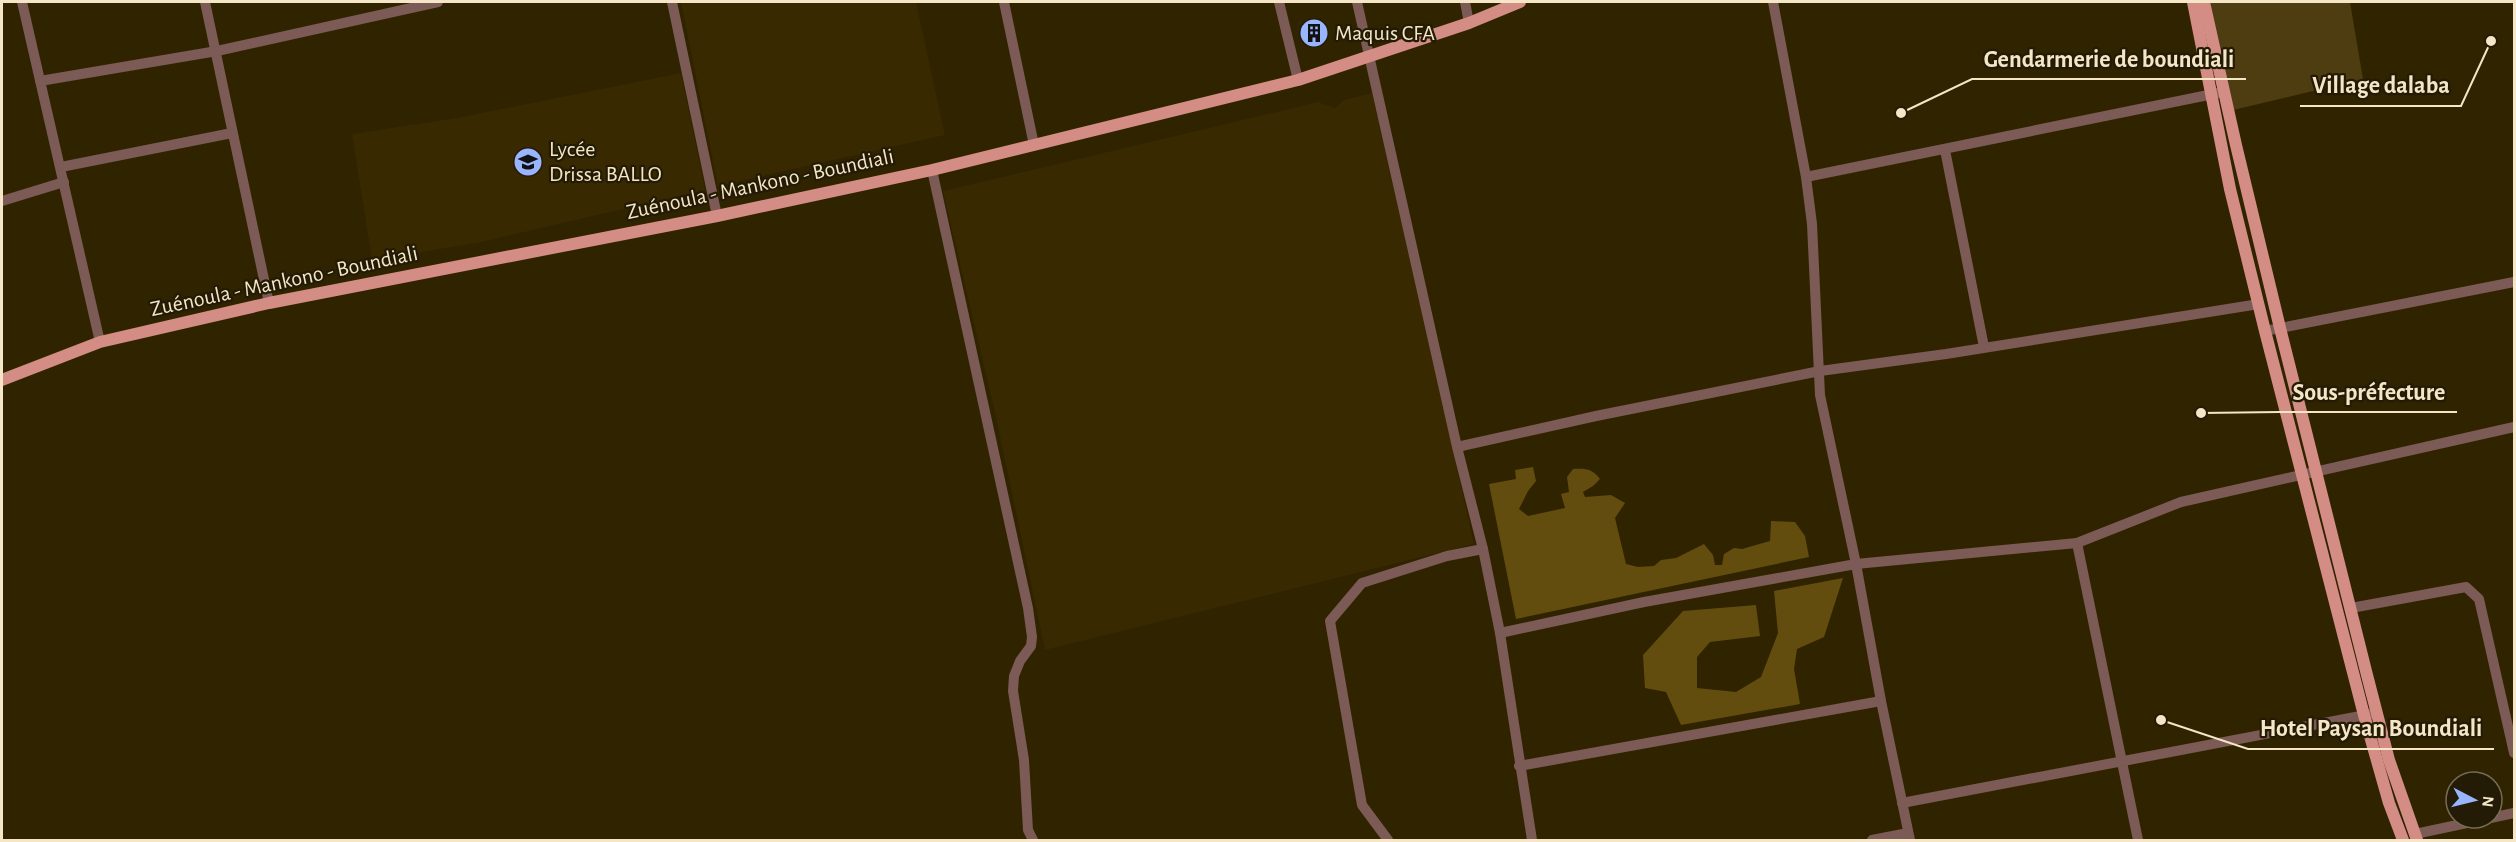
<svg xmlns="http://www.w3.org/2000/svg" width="2516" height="842" viewBox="0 0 2516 842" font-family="'Alegreya Sans',sans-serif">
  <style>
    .built { fill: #382900 }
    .green { fill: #4e3d10 }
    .forest { fill: #634d0e }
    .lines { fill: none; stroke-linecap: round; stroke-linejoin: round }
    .minor { stroke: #7c5a55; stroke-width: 10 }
    .major { stroke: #d38d84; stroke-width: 12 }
    .labels { text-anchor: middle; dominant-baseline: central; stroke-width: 4.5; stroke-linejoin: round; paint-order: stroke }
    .poi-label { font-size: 22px; fill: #f4e6c6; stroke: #231b06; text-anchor: start }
    .street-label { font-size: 22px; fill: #f4e6c6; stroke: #231b06 }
    .leader { fill: none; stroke: #f4e6c6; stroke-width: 2 }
    .callout-dot { fill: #f4e6c6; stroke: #231b06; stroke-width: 2 }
    .callout-label { font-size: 24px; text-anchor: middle; font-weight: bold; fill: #f4e6c6; stroke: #231b06; stroke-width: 4.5; stroke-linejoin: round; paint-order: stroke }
  </style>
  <rect width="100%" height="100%" fill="#302300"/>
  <g class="built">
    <path d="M681,2H916L945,135L718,186Z"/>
    <path d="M681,73L705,190L477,243L372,260L352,134L457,118Z"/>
    <path d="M1372,93L1474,544L1045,650L996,417L943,191L1318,102L1335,108L1344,100Z"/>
  </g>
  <path class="green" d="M2210,2H2350L2363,79L2229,111L2209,22Z"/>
  <g class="forest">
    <path d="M1533,467L1536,481L1528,491L1519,509L1528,516L1565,508L1561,494L1569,492L1567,477L1573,469C1585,468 1593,469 1600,479L1593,486L1583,492L1585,497L1611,495L1625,503L1615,518L1626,564L1638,567L1654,566L1661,560L1676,558L1704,544L1713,555L1715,565H1722L1724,554L1734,548L1742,549L1770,541L1771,521L1795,522L1805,536L1809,557L1516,619L1489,484L1516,479L1515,470Z"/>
    <path d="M1843,578L1824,637L1797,649L1794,669L1800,704L1681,725L1666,692L1645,688L1643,655L1683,611L1756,605L1760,636L1710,642L1697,657V688L1736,692L1761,677L1778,633L1774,591Z"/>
  </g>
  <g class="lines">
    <g class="minor">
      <path d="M22,2L100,342"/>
      <path d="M205,2L269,303"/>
      <path d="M672,2L717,216"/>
      <path d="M1004,2L1034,145"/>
      <path d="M1279,2L1298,80"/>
      <path d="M1357,2L1457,447L1483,549L1500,633L1532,840"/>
      <path d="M1465,2L1469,23"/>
      <path d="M1773,2L1806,177L1812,224L1820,395L1856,564L1881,701L1910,840"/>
      <path d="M40,81L217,51L438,2"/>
      <path d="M1945,150L1984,347"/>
      <path d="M61,167L232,133"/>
      <path d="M932,170L1028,608L1032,637L1031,646L1020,661L1014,676L1013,691L1024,760L1028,830L1033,840"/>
      <path d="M1806,177L2223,92"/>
      <path d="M2,201L64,182"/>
      <path d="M2265,331L2514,282"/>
      <path d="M1457,447L1596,416L1820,371L1946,354L2259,304"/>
      <path d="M2077,543L2138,840"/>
      <path d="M2351,608L2466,587L2479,599L2514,753"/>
      <path d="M1500,633L1644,602L1856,564L2077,543L2181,502L2514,427"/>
      <path d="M1519,766L1881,701"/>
      <path d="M1902,803L2371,714"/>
      <path d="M2415,834L2514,813"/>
      <path d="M1388,840L1362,805L1330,621L1362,583L1447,556L1483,549"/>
      <path d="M1872,840L1908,833"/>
    </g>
    <g class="major">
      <path d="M2193,2L2230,189L2265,331L2364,715L2389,803L2403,840"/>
      <path d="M2204,2L2236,145L2280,328L2367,675L2389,760L2417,840"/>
      <path d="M2,380L100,342L269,303L717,216L932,170L1298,80L1469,23L1520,2"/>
    </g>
  </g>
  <defs>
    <g id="building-disc" transform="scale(1.5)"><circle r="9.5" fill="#99b5fd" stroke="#231b06"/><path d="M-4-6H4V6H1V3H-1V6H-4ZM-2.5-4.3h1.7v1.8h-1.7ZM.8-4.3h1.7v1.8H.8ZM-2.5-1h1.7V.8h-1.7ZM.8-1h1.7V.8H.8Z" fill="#111"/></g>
    <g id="school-disc" transform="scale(1.5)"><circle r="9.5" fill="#99b5fd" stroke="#231b06"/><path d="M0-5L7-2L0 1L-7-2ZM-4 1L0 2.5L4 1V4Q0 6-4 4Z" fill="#111"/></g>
  </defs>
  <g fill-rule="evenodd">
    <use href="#building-disc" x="1314" y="33"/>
    <use href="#school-disc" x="528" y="162"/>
  </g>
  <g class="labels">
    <g class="poi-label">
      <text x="1335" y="33">Maquis CFA</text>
      <text x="549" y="149">Lycée<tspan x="549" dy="25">Drissa BALLO</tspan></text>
    </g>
    <g class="street-label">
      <text transform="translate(760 184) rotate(-12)">Zuénoula - Mankono - Boundiali</text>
      <text transform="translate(284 281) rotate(-12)">Zuénoula - Mankono - Boundiali</text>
    </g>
  </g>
  <path class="leader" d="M1901 113L1972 79H2246M2491 41L2461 106H2300M2201 413L2280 412H2457M2161 720L2248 749H2494"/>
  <g class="callout-dot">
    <circle cx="1901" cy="113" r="6"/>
    <circle cx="2491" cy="41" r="6"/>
    <circle cx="2201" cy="413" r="6"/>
    <circle cx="2161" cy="720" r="6"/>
  </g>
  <g class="callout-label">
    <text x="2109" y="67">Gendarmerie de boundiali</text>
    <text x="2381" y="93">Village dalaba</text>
    <text x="2369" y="400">Sous-préfecture</text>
    <text x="2371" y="736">Hotel Paysan Boundiali</text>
  </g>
  <rect width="2516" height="842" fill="none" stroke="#f4e6c6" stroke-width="6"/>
  <g transform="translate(2474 800) rotate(97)"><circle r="28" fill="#231b06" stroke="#776c53" stroke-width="1.5"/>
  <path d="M0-4.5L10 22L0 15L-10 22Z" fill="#99b5fd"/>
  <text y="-9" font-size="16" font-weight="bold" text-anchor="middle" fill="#f4e6c6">N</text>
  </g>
</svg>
